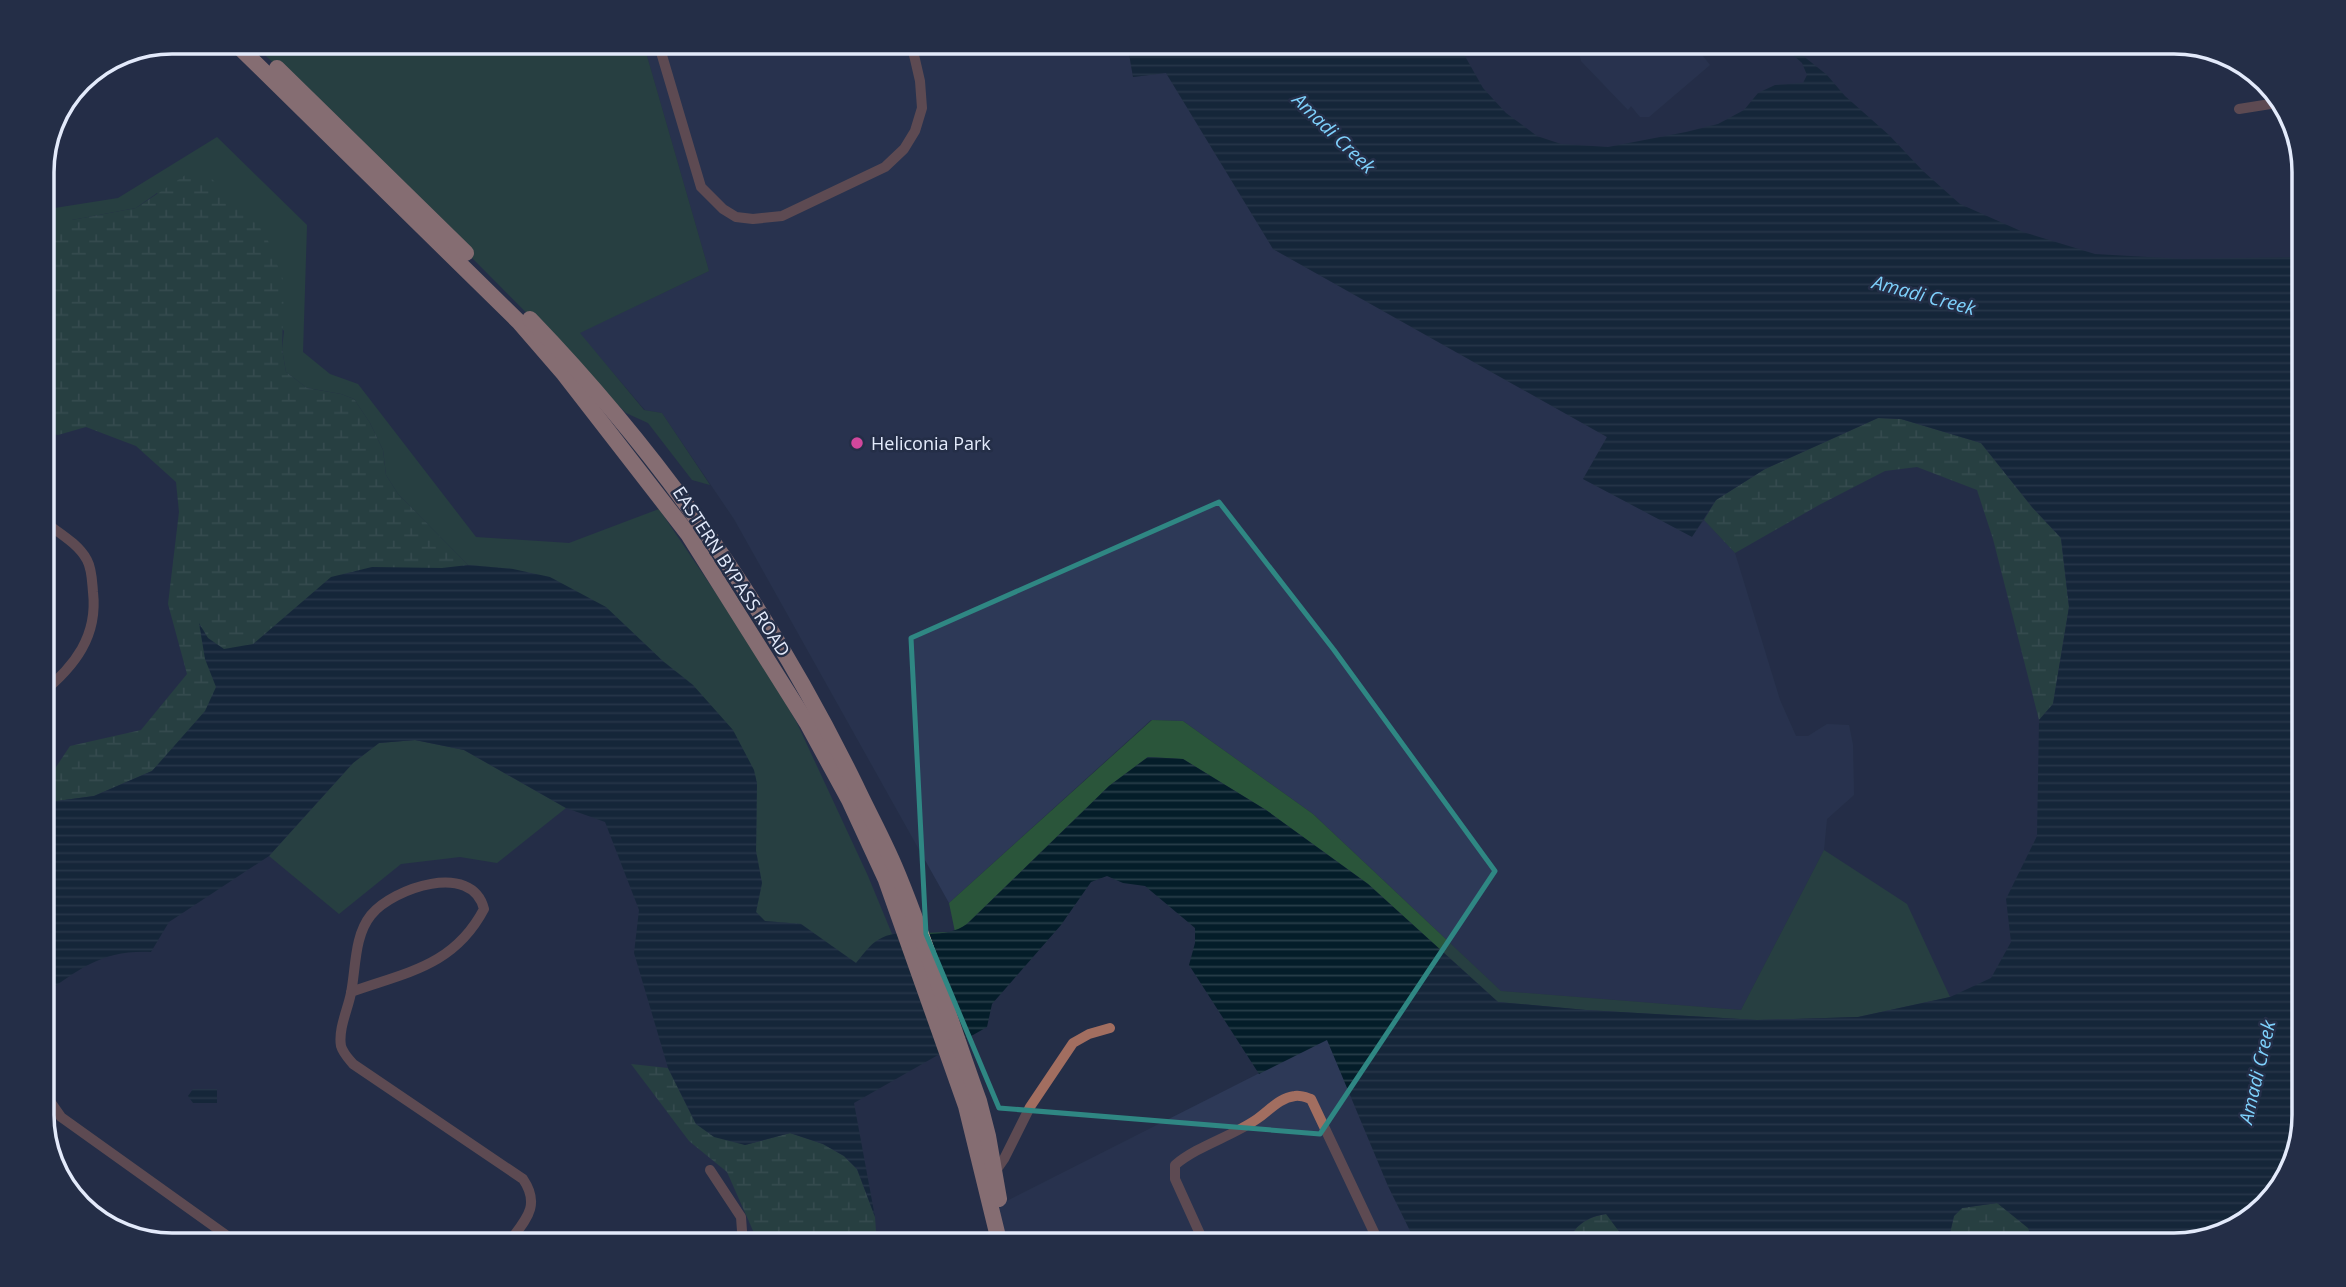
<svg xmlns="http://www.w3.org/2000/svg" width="2346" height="1287" viewBox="0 0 2346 1287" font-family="'Open Sans',sans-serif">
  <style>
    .built { fill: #2d3957 }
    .green { fill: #2a553a }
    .wetland { fill: url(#wetland-marsh) }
    .water { fill: url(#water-rules) }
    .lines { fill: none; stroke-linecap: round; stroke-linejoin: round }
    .minor { stroke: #a26e60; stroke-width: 10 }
    .primary { stroke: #fbbaa7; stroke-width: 16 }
    .marked { fill: none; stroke: #2f8783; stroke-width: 5; stroke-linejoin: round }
    .hotel-dot { fill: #d1479c; stroke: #242e47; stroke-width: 2.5 }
    .labels { text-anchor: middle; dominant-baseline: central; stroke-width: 5; stroke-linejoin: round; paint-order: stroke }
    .poi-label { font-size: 18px; fill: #e3eafb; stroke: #242e47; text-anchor: start }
    .street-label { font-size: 18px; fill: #e3eafb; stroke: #242e47 }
    .water-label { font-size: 19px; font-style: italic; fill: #7ed1fc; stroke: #242e47 }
    .rim { fill: none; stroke: #e3eafb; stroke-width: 3.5 }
  </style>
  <defs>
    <pattern id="wetland-marsh" width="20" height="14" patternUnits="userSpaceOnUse" patternTransform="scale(1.75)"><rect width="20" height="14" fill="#2a553a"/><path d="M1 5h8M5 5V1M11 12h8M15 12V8" fill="none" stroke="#496e57"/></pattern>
    <pattern id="water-rules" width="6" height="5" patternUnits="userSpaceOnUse" patternTransform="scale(1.75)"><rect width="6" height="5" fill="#041d29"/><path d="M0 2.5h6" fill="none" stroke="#283e49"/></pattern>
  </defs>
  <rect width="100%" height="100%" fill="#242e47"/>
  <g class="built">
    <path d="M643,42H1127L1133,77L1166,73L1273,249L1607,437L1583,479L1692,536L1704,520L1735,553L1780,700L1796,736H1808L1827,724L1849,725L1853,745L1854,795L1827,819L1824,850L1741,1010L1501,991L1313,814L1183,721L1151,720L949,903L734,519L662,413L645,410L579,333L709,271Z"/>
    <path d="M1576,42H1692L1710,65L1649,117H1640L1631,106L1628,110L1581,61Z"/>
    <path d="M1327,1039L1388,1186L1417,1245H991L987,1211Z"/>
  </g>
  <g class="green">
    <path d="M251,42H643L709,271L580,333L644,410L662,413L710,485L692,480L648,423L626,413L349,134Z"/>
    <path d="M217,137L307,225L303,352L330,374L358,384L476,537L569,543L659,509L755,651L796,721L868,876L892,934L875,942L856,963L801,924L765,921L756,912L762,883L756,851L757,783L693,685L664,662L513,569L468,565L398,494L386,475L383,450L370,423L354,399L341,394L307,388L286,372L282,349L284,331L157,193L136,208L72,220H42V210L118,198Z"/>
    <path d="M1152,720L1183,721L1313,814L1501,991L1741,1010L1824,850L1907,904L1950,997L1858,1017L1757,1020L1586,1010L1498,1002L1368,884L1266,810L1183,759L1148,757L1109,786L967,924L955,932L949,903Z"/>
    <path d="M415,740L464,750L566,808L497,863L460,857L401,864L339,914L269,856L353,763L379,743Z"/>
  </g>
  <g class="wetland">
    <path d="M190,172L211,178L265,233L284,282L282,349L286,372L307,388L341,394L354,399L370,423L383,450L386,475L398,494L468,565L513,569L550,577L606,607L664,662L693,685L733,730L754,770L757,783L756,851L762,883L756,912L765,921L801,924L856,963L875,942L892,934L955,932L865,987L750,912L727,782L222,700L152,771L94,796L42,803V776L52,773L70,746L141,730L187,674L168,604L179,512L176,482L136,446L86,427L58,435L42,432V220H72L136,208Z"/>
    <path d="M1878,418L1901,419L1981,443L2032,507L2061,538L2069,607L2053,704L2039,720L1993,539L1977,490L1917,467L1885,471L1819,505L1735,553L1704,520L1716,500L1765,469Z"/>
    <path d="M631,1064L668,1068L696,1124L745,1145L790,1133L823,1144L844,1156L857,1169L875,1217L877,1245H765L758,1242L727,1172L689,1141Z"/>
    <path d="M1997,1203L2025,1214L2048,1245H1941L1950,1233L1954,1216L1962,1208Z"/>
    <path d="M1607,1214L1629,1245H1569C1571,1226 1589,1216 1607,1214Z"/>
  </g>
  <g class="water">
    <path d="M1127,42H1457L1483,88L1506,113L1537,136L1561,144L1608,147L1686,132L1718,124L1744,110L1758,93L1775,85L1803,83L1807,75L1802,63L1779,42H1786L1827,75L1845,96L1889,135L1923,171L1960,204L2023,232L2095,254L2183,259L2304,257V1115L2287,1180L2239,1227L2174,1245H2034L2028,1228L1997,1203L1962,1208L1954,1216L1950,1233L1941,1245H1629L1606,1214C1589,1216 1571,1226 1569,1245H1417L1388,1186L1327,1040L1259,1074L1189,965L1195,943V928L1145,886L1123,883L1107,876L1091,882L1061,925L992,1004L987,1027L854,1103L875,1217L857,1169L844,1156L823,1144L790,1133L745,1145L714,1137L696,1124L668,1068L634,953L639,910L605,822L566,808L464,750L415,740L379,743L353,763L269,856L169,922L151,952C102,950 79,969 42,996V803L94,796L152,771L205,711L216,687L205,659L199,623L208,638L224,649L253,644L331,577L372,567L442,568L468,565L513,569L550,577L606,607L664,662L693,685L733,730L754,770L757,783L756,851L762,883L756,912L765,921L801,924L856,963C862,956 868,947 875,942C901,922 937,945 967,924L1109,786L1148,757L1183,759L1266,810L1368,884L1498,1002L1586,1010L1757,1020L1858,1017L1950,997L1991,978L2011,942L2006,899L2037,836L2039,720L2053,704L2069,607L2061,538L2032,507L1981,443L1901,419L1878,418L1765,469L1716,500L1692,537L1583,479L1607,437L1273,249L1166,73L1133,77Z"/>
    <path d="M193,1089H217V1103H193L188,1096Z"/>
  </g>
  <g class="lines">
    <g class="minor">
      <path d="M658,42L701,187L723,209L736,217L753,219L782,216L885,167L904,149L915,131L922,108L920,81L911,42"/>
      <path d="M2239,109L2283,102"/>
      <path d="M42,520C57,532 78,543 87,560C92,569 92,581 93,592C98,636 75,666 42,693"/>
      <path d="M351,992C407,972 454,966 484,909C472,861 393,888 371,915C354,936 356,968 351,993C348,1009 338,1029 341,1046C343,1053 348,1058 353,1064L523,1179C542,1207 524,1221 507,1245"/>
      <path d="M42,1090L61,1117L240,1245"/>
      <path d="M710,1170L741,1217L743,1245"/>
      <path d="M995,1172L1004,1159L1030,1107L1073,1043L1089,1034L1110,1028"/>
      <path d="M1205,1245L1175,1179V1165C1199,1145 1231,1137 1257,1119C1270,1110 1279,1098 1295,1096C1300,1095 1305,1097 1311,1099L1380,1245"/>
    </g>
    <g class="primary">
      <path d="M234,42L519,322L564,374L688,534L807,723L849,800L886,880L966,1106L1000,1245"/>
      <path d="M277,68L466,253"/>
      <path d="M530,319C663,457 772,614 856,786C870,816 887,846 899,877C929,950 952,1027 979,1101L988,1136L999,1199"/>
    </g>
  </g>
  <path d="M0 0H2346V1287H0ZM1219,502L1334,650L1495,871L1320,1134L999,1108L926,934L911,638Z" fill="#242e47" fill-opacity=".55" fill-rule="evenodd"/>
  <path class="marked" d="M1219,502L1334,650L1495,871L1320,1134L999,1108L926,934L911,638Z"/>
  <circle class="hotel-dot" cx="857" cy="443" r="7"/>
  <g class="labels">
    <g class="poi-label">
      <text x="871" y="443">Heliconia Park</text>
    </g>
    <g class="street-label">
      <text transform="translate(732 571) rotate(57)">EASTERN BYPASS ROAD</text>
    </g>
    <g class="water-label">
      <text transform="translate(1334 133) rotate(44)">Amadi Creek</text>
      <text transform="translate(1924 295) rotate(15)">Amadi Creek</text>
      <text transform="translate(2257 1072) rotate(-77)">Amadi Creek</text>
    </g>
  </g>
  <path d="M0 0H2346V1287H0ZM172 54H2174A118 118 0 0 1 2292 172V1115A118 118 0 0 1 2174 1233H172A118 118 0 0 1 54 1115V172A118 118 0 0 1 172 54Z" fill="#242e47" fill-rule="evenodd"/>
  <path class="rim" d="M172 54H2174A118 118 0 0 1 2292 172V1115A118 118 0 0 1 2174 1233H172A118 118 0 0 1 54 1115V172A118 118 0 0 1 172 54Z"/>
</svg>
